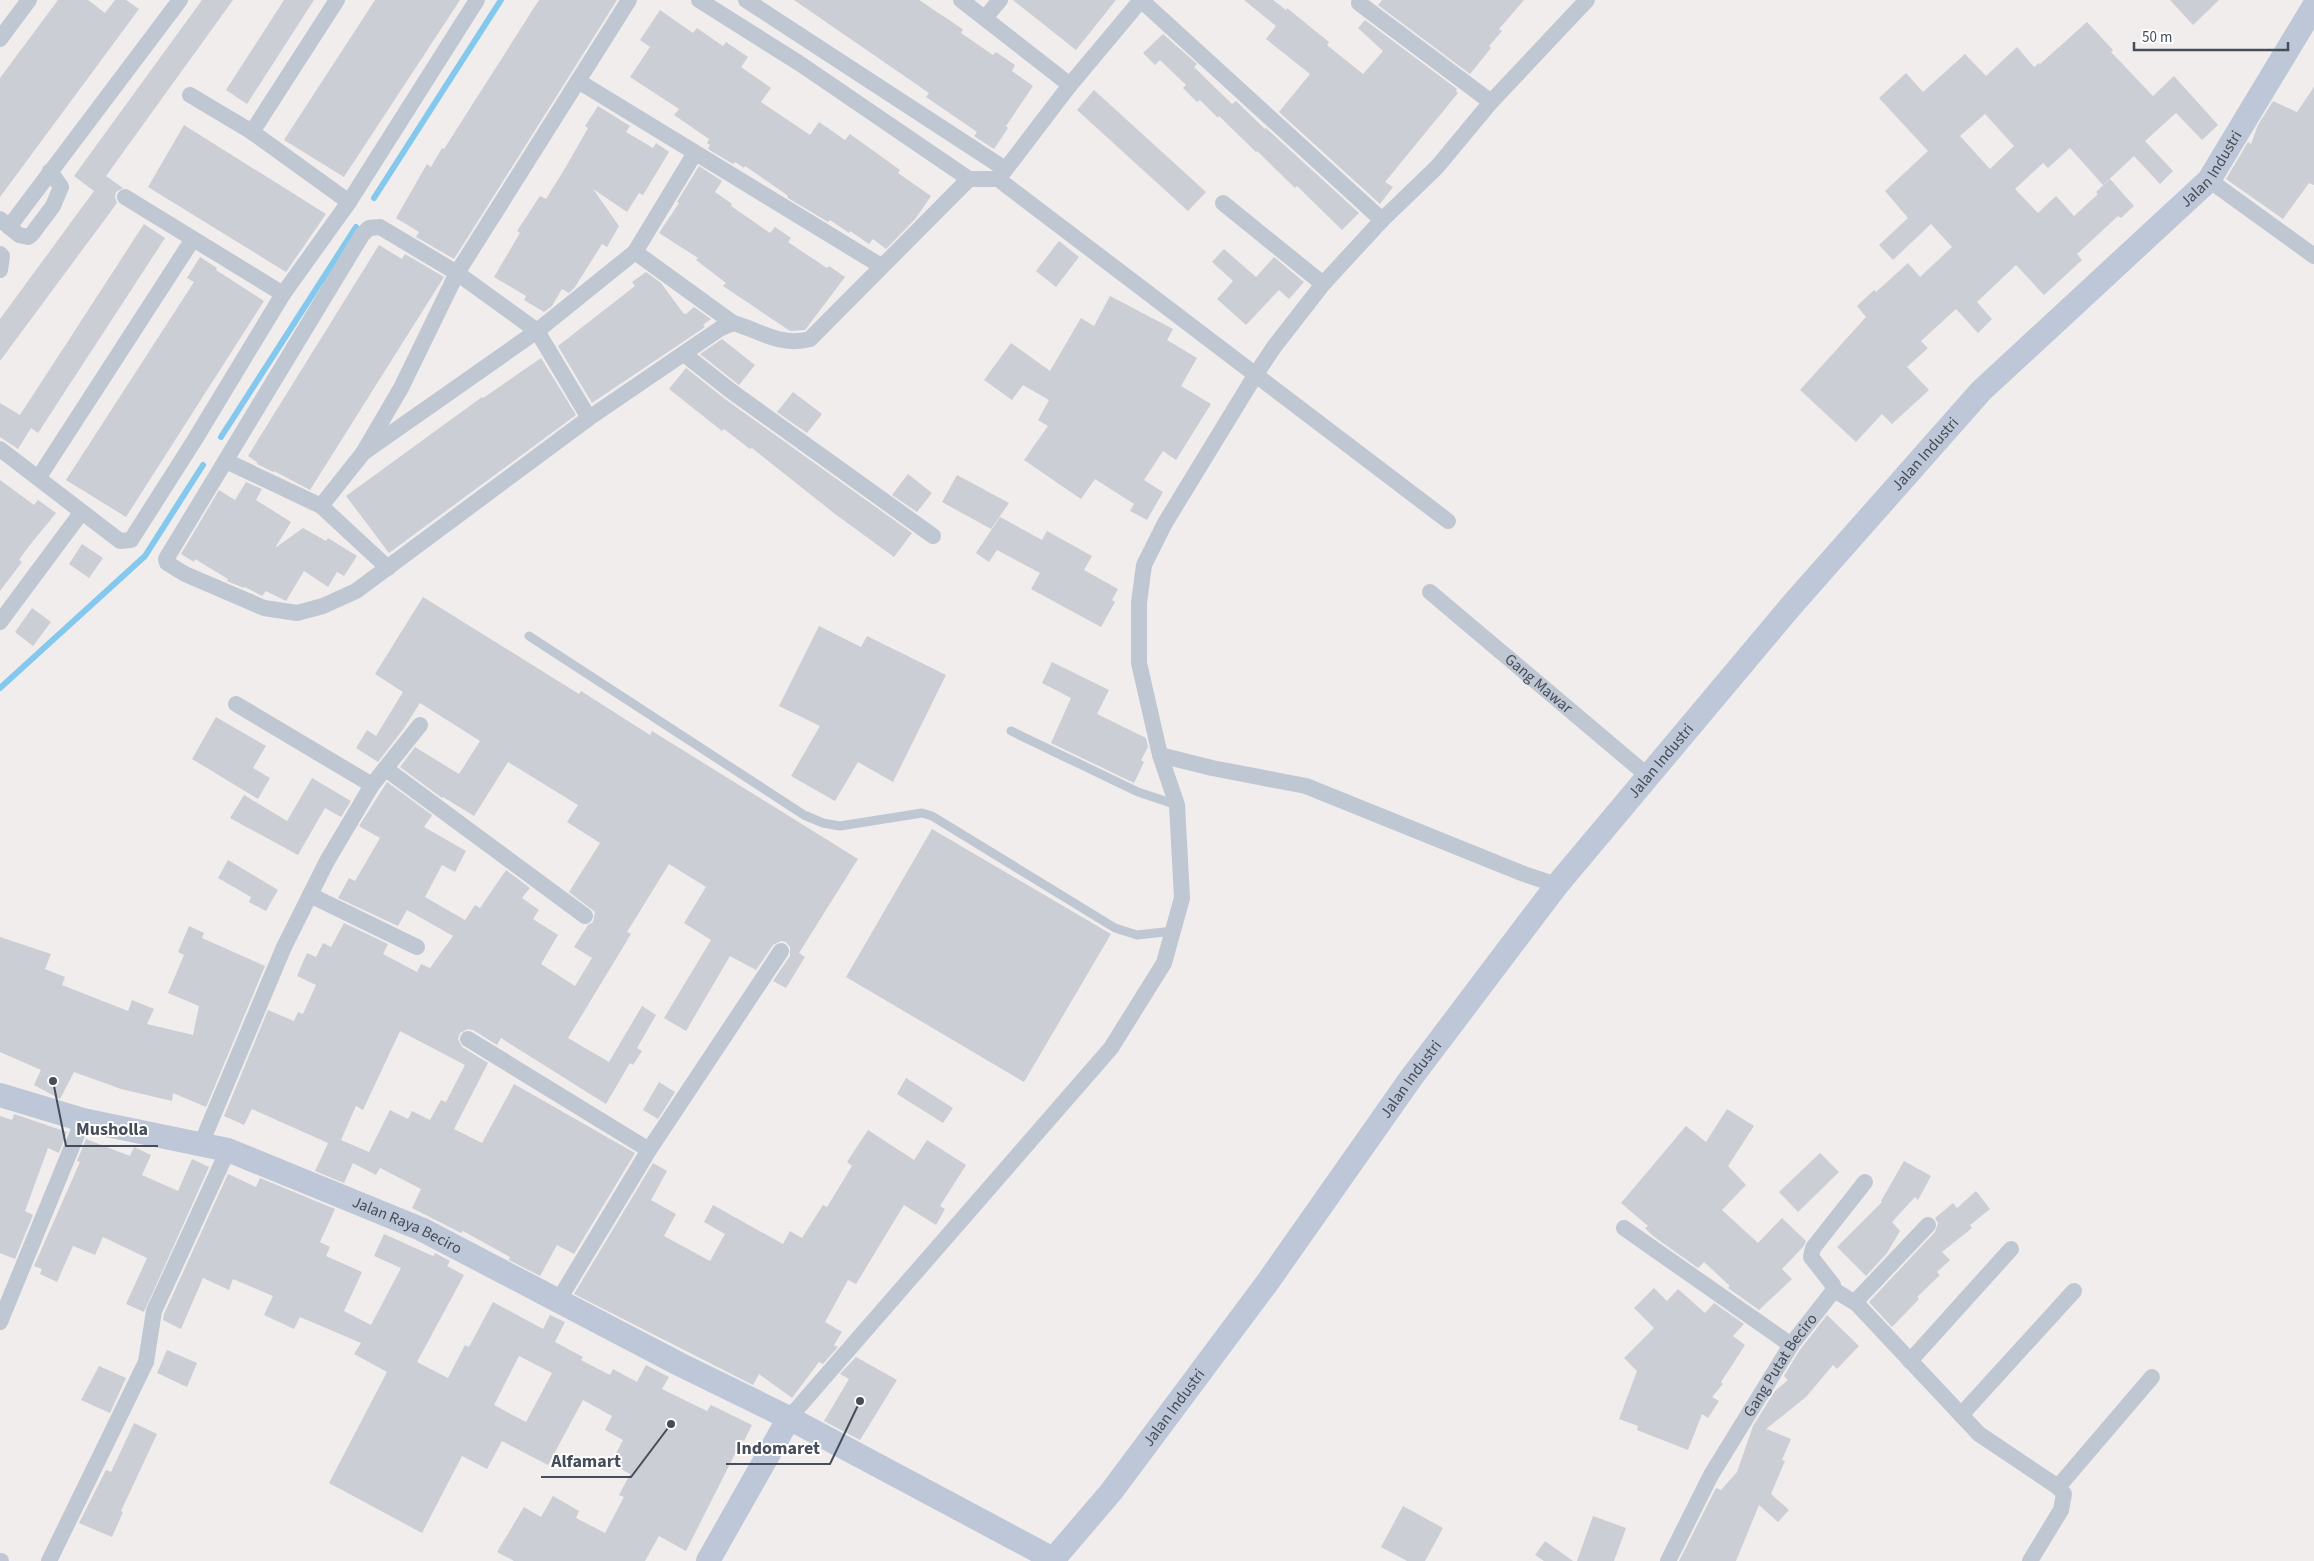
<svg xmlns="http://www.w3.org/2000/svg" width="2314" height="1561" viewBox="0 0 2314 1561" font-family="'Source Sans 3',sans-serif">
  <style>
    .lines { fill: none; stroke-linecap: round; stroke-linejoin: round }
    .stream { stroke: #84c9ed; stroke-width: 6 }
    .building { fill: #ccced5; fill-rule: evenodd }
    .lane { stroke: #bfc7d3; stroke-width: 9 }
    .street { stroke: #bfc7d3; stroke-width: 16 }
    .secondary { stroke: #bec7d7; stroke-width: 24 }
    .labels { text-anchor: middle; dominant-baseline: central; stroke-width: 4; stroke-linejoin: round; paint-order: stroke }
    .street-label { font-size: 16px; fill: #454d5a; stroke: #fff }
    .leader { fill: none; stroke: #454d5a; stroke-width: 2 }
    .callout-dot { fill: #454d5a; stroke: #fff; stroke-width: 2 }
    .callout-label { font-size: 18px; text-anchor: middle; font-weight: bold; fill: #454d5a; stroke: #fff; stroke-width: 4; stroke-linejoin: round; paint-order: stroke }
  </style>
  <rect width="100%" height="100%" fill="#f0edec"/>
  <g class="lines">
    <g class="stream">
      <path d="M374,198L501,0"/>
      <path d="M221,437L356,227"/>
      <path d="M0,688L145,556L203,465"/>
    </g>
  </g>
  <g class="building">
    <path d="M58,0H88L105,13L115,0H126L139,9L0,197V78Z"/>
    <path d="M202,0H233L106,176L123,188L116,192L115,197L117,203L0,361V319L94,191L74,176Z"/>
    <path d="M284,0H314L247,104L226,90Z"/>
    <path d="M375,0H460L344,177L284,140Z"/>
    <path d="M539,0H617L454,259L416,237L419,232L396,218L427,164L431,167L442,148L444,149Z"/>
    <path d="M794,0H919L961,28L963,30L961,33L993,55L996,52L1015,65L1012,71L1033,86L1006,126L1008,128L994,149L974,136L977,132L926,97L929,93Z"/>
    <path d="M1013,0H1116L1076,50Z"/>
    <path d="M1244,0H1273L1286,10L1287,8L1329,42L1327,45L1363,74L1383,51L1358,28L1365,20L1457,89L1456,91L1458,93L1385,182L1393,187L1380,204L1279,112L1310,74L1266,39L1276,26Z"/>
    <path d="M1382,0H1524L1499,29L1502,31L1489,46L1491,48L1470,74L1378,5Z"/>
    <path d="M2170,0H2219L2193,25Z"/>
    <path d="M660,10L693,33L697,28L723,46L726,42L748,57L741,67L771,88L761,102L810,135L819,122L845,140L850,134L900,170L898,173L931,196L916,218L886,249L873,239L869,244L850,231L849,233L830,220L828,222L788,198L787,195L745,166L744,168L735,162L733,164L708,149L710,145L707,143L709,139L674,115L679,109L630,77L650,47L640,40Z"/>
    <path d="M2087,22L2113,50L2111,52L2153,96L2174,76L2218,125L2202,140L2176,113L2145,141L2173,171L2160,184L2134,156L2103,185L2070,148L2048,168L2043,163L2015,189L2038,213L2056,196L2074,216L2098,194L2096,192L2110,179L2134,206L2121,218L2118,216L2077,254L2082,260L2044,295L2016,265L1977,302L1992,319L1978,333L1956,309L1921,341L1928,348L1907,367L1929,390L1892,424L1882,414L1856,442L1800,390L1866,317L1857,306L1874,290L1876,292L1908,263L1920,277L1952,247L1931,224L1893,260L1879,245L1908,218L1885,191L1928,151L1879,98L1906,73L1923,92L1965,54L1986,76L2017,47L2034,67L2039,63L2040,64ZM1985,114L2014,146L1990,169L1960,136Z"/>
    <path d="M1163,34L1197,64L1194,67L1232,104L1236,101L1265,129L1266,128L1359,213L1342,230L1297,186L1295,188L1257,151L1256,152L1219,116L1218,118L1200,100L1197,102L1183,88L1186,85L1160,60L1155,65L1143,53Z"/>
    <path d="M2314,87V185L2309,183L2283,219L2226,179L2248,142L2251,144L2258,125L2273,101L2297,112Z"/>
    <path d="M1094,90L1206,192L1188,211L1077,110Z"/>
    <path d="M598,106L630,126L626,132L653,148L656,143L669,152L643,195L639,193L627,212L593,189L619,226L607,247L602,244L575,287L569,293L562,289L552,306L544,312L524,300L526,296L494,277L520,233L517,231L540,196L546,199L567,165L588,128L585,126Z"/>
    <path d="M184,125L326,214L286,272L148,187Z"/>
    <path d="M699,166L722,181L715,192L732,204L731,206L770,233L775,227L791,238L788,242L827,268L829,266L845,277L805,330L790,331L781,325L723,286L726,283L696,260L698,258L659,233L679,203L677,202Z"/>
    <path d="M144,224L165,238L38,433L31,428L18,449L0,437V403L20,415Z"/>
    <path d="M1059,241L1079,257L1056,287L1036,271Z"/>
    <path d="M379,245L402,259L405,254L444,277L310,490L274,471L273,472L257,464L258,463L248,456Z"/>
    <path d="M1224,249L1256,277L1274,257L1304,282L1289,299L1279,290L1246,325L1217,299L1233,281L1212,262Z"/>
    <path d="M200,257L217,268L216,270L264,301L126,517L66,480L194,282L187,278Z"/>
    <path d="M646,272L661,283L683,313L686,314L694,307L711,319L703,325L705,327L592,403L558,346L635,286L632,282Z"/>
    <path d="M1110,296L1173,329L1167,340L1197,358L1181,386L1211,404L1176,460L1163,451L1144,480L1163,492L1147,520L1130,511L1134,504L1095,479L1081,499L1024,460L1048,426L1038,420L1049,400L1023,385L1012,400L984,380L1011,343L1050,371L1081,318L1094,326Z"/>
    <path d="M722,339L755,365L739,385L700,354Z"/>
    <path d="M541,358L576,415L389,553L346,496L482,397L483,398Z"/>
    <path d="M686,368L725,399L912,533L894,557L835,514L752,448L750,449L724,429L722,431L669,389Z"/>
    <path d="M793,392L822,414L807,433L777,412Z"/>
    <path d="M908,474L932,493L917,512L892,495Z"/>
    <path d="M957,475L1009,503L991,529L942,502Z"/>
    <path d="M0,480L34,505L38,500L56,513L29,546L19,560L22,562L0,591Z"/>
    <path d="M246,482L262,489L256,500L291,522L275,548L303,528L326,541L328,538L357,556L344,576L337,572L328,587L304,571L286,601L266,591L262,596L245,587L244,588L227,581L228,579L195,559L194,562L181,554L219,490L235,500Z"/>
    <path d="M1000,517L1042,540L1047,531L1092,556L1084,570L1118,589L1112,600L1115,602L1101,627L1031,589L1040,573L997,550L989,562L976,553Z"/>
    <path d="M82,544L103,558L89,578L69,564Z"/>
    <path d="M423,597L579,694L581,691L650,735L652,731L858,859L799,953L805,957L786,988L773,981L790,956V947L786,942L781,941L773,945L756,970L730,956L686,1031L664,1018L711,940L684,923L706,887L669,864L627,932L631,934L568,1038L609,1062L642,1006L656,1015L637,1048L642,1051L633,1065L630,1063L606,1104L501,1038L497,1045L473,1030L468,1029L460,1033L458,1039L462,1047L488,1063L454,1129L482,1143L514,1084L635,1153L574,1254L557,1245L540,1276L509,1260L510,1257L463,1231L461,1233L412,1208L421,1189L380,1168L376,1175L353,1163L344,1183L315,1171L328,1143L252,1109L244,1125L224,1116L268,1010L294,1021L298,1012L303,1014L316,985L297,976L307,953L316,957L323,943L331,947L344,923L388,944L383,954L417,972L421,964L430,968L453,936L407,910L398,926L338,898L349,878L355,881L380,838L359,826L387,782L432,815L424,827L466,851L455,872L442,865L425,897L465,920L475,905L480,908L506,870L530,888L522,898L539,910L533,919L558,935L541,964L575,986L592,958L574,947L588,925L593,922L595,912L569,892L600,843L567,822L578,805L508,762L474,816L443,797L442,798L400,767L415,747L459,774L480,741L420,703L404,728L378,762L356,748L367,730L376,736L403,692L375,674ZM400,1031L465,1065L446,1102L441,1100L430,1120L412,1111L408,1119L390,1110L369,1152L341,1140L356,1106L363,1110Z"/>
    <path d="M32,608L51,622L33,646L15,632Z"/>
    <path d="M819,626L861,647L867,636L946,675L893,782L858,762L835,801L791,776L820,726L779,706Z"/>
    <path d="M1052,662L1109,690L1097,714L1146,738L1148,747L1141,760L1144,762L1134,783L1051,743L1071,698L1042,683Z"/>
    <path d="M216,717L266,746L253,768L270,778L258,799L192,759Z"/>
    <path d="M312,778L351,801L341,817L325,808L298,855L230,818L244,795L287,821Z"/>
    <path d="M932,829L1111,934L1024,1082L846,977Z"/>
    <path d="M228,860L278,890L266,911L249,902L251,897L218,878Z"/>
    <path d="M189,926L204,933L202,938L265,966L206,1107L173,1093L172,1101L121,1089L74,1072L60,1099L34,1085L41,1070L0,1052V937L51,954L45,969L65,977L62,985L128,1011L132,1000L154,1009L147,1024L193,1035L199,1006L168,993L184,955L178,952Z"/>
    <path d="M906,1078L953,1108L943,1123L897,1094Z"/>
    <path d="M659,1082L675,1092L658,1119L643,1110Z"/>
    <path d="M1727,1109L1754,1126L1728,1166L1746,1185L1722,1210L1758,1243L1782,1218L1806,1241L1803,1247L1782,1269L1792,1279L1759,1310L1728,1288L1730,1286L1704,1262L1698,1268L1653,1236L1645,1228L1648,1226L1621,1203L1686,1126L1706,1142Z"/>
    <path d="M14,1114L67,1132L59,1153L48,1148L25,1211L33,1215L15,1259L0,1253V1116L12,1120Z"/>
    <path d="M868,1130L914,1160L927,1140L966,1165L940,1206L945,1209L936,1225L904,1205L856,1284L848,1280L825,1322L842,1332L834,1345L838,1347L823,1364L819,1362L792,1398L759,1374L753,1385L574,1294L653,1163L667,1171L651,1200L676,1214L664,1236L710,1261L725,1234L704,1222L713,1205L783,1244L790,1231L802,1238L823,1205L827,1207L852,1166L847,1162Z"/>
    <path d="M86,1139L130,1156L134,1147L151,1155L142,1175L178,1191L192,1159L209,1167L144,1312L126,1304L147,1258L103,1237L95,1255L73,1246L57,1282L40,1274L42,1269L34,1266L80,1162L77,1161Z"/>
    <path d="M1820,1153L1839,1172L1798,1212L1779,1192Z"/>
    <path d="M1904,1161L1931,1176L1918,1200L1915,1197L1892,1222L1900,1231L1887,1253L1866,1276L1837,1247L1882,1202L1881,1201Z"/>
    <path d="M228,1174L256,1187L260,1178L335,1209L320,1242L330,1247L326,1256L362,1272L344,1311L371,1325L401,1268L374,1256L384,1234L433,1256L435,1253L450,1261L447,1266L464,1275L417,1362L448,1378L465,1345L469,1347L493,1302L543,1329L550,1315L565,1322L555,1342L583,1357L581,1360L610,1375L613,1369L637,1382L646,1365L669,1377L662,1389L707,1411L711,1405L752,1425L744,1441L742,1440L686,1551L659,1536L645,1561H514L497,1552L524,1507L541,1517L553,1496L579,1511L576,1518L605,1533L624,1497L619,1495L630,1474L611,1463L623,1440L605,1430L612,1416L583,1400L548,1465L502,1441L487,1469L462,1456L422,1533L329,1483L387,1372L354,1354L361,1343L300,1317L294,1329L264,1315L273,1296L233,1279L229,1290L203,1278L181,1329L163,1320L164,1314ZM519,1356L552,1373L526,1422L494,1405Z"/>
    <path d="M1976,1191L1990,1209L1970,1225L1972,1228L1942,1252L1950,1260L1937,1272L1940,1275L1917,1297L1919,1299L1892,1327L1869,1302L1935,1232L1938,1223L1935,1218L1953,1203L1957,1208Z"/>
    <path d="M1654,1288L1667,1301L1678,1289L1705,1313L1714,1303L1744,1324L1733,1336L1745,1345L1721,1382L1723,1384L1712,1397L1719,1401L1708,1418L1702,1414L1688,1450L1637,1430L1638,1426L1619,1419L1637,1371L1624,1358L1654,1328L1634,1308Z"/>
    <path d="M1827,1315L1859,1346L1837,1369L1833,1365L1806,1397L1766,1429L1791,1439L1782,1460L1785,1461L1771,1494L1789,1510L1778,1522L1759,1505L1736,1561H1679L1716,1488L1721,1490L1737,1472L1753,1426L1775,1391L1788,1380L1784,1376L1799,1351Z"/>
    <path d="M167,1350L197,1363L187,1387L157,1373Z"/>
    <path d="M856,1357L897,1380L860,1440L824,1421L849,1379L840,1374Z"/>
    <path d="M99,1366L126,1378L110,1413L81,1400Z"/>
    <path d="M134,1423L157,1434L121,1511L123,1512L112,1537L79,1523L106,1470L111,1472Z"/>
    <path d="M1403,1506L1443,1528L1425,1561H1407L1381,1547Z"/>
    <path d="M1593,1516L1626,1528L1614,1561H1577Z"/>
    <path d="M1545,1541L1573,1561H1544L1535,1555Z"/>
  </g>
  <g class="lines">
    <g class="lane">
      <path d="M529,636L804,815L823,823L840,826L922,813L932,816L1115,928L1137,935L1173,931"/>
      <path d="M1011,731L1138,792L1177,805"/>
    </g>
    <g class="street">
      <path d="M629,0L457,273L401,388L363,453L537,331L635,252L695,153"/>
      <path d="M699,0L799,63L969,179H998L1448,521"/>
      <path d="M746,0L1005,169"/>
      <path d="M961,0L1070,85"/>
      <path d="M1141,0L1382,220"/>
      <path d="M1359,3L1491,102"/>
      <path d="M985,18L1000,0"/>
      <path d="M0,39L29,0"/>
      <path d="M578,81L881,266"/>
      <path d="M190,95L252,132L349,202"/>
      <path d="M252,132L337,0"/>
      <path d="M999,178L1070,85L1141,0"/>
      <path d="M2209,180L2314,256"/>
      <path d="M125,197L283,294"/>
      <path d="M1223,203L1323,284"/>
      <path d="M0,219L19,235L28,237L32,234L53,206L61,187L50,171"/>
      <path d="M9,227L180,0"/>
      <path d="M635,252L733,323"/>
      <path d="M0,254L2,256L0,270"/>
      <path d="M684,354L731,391L933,536"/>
      <path d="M589,418L537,331L457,273L380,227L369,228L362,235L166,559L167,563L185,574L264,608L297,613L323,606L356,591L589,418L721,328L733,323C762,331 780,347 810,339L969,179"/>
      <path d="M0,449L120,541L131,540L194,441L283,294L349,202L477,0"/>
      <path d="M226,461L321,506L388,568"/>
      <path d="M39,477L193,239"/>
      <path d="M321,506L363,453"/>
      <path id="s1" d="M1430,592L1648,776"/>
      <path d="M0,622L81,513"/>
      <path d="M236,704L372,785"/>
      <path d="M1160,755L1212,768L1306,786L1524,874L1557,885"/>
      <path d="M386,769L585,916"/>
      <path d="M310,895L417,947"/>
      <path d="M468,1039L649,1150"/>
      <path d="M201,1144L284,947L327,861L372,785L420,725"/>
      <path d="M1624,1228L1791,1345"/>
      <path d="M1834,1290L1857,1304L1979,1434L2058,1487L2064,1494L2061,1510L2030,1561"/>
      <path d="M558,1301L649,1150L781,951"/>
      <path d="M1855,1302L1928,1225"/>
      <path d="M0,1322L83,1120"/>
      <path d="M1910,1361L2011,1249"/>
      <path d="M1961,1415L2074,1291"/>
      <path d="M789,1418L1111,1048L1164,963L1182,898L1177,805L1160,755L1139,663V603L1144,565L1165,523L1256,374L1274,347L1323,284L1382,220L1437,167L1491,102L1587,0"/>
      <path d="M2058,1487L2152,1377"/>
      <path d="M0,1561H1"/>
      <path d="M49,1561L146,1362L154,1311L228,1150"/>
      <path id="s2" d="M1668,1561L1711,1475L1791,1345L1834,1290L1833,1285L1811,1257L1813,1248L1865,1182"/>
    </g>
    <g class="secondary">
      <path id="s3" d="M0,1095L83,1120L228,1150L421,1229L679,1364L789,1418L1053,1559"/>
      <path d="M708,1561L789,1418"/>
      <path id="s4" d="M1052,1561L1111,1492L1267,1283L1411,1078L1557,885L1791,606L1981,391L2209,180L2314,6"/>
    </g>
  </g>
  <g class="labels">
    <g class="street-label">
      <text stroke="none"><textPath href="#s4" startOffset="1816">Jalan Industri</textPath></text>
      <text stroke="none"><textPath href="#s4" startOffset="1411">Jalan Industri</textPath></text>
      <text stroke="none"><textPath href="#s1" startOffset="142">Gang Mawar</textPath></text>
      <text stroke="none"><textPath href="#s4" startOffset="1006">Jalan Industri</textPath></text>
      <text stroke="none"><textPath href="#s4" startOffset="601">Jalan Industri</textPath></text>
      <text stroke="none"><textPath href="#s3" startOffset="429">Jalan Raya Beciro</textPath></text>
      <text stroke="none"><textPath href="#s2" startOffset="226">Gang Putat Beciro</textPath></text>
      <text stroke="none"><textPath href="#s4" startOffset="196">Jalan Industri</textPath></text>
    </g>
  </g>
  <path class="leader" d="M53 1081L66 1146H158M860 1401L830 1464H726M671 1424L631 1477H541"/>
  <g class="callout-dot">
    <circle cx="53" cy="1081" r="5"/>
    <circle cx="860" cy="1401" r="5"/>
    <circle cx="671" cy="1424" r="5"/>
  </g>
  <g class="callout-label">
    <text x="112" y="1135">Musholla</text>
    <text x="778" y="1454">Indomaret</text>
    <text x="586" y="1467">Alfamart</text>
  </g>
  <path d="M2134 42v8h154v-8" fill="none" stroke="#454d5a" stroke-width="2.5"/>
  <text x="2142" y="42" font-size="15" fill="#454d5a" stroke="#ffffff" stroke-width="4" paint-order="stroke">50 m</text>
</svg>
